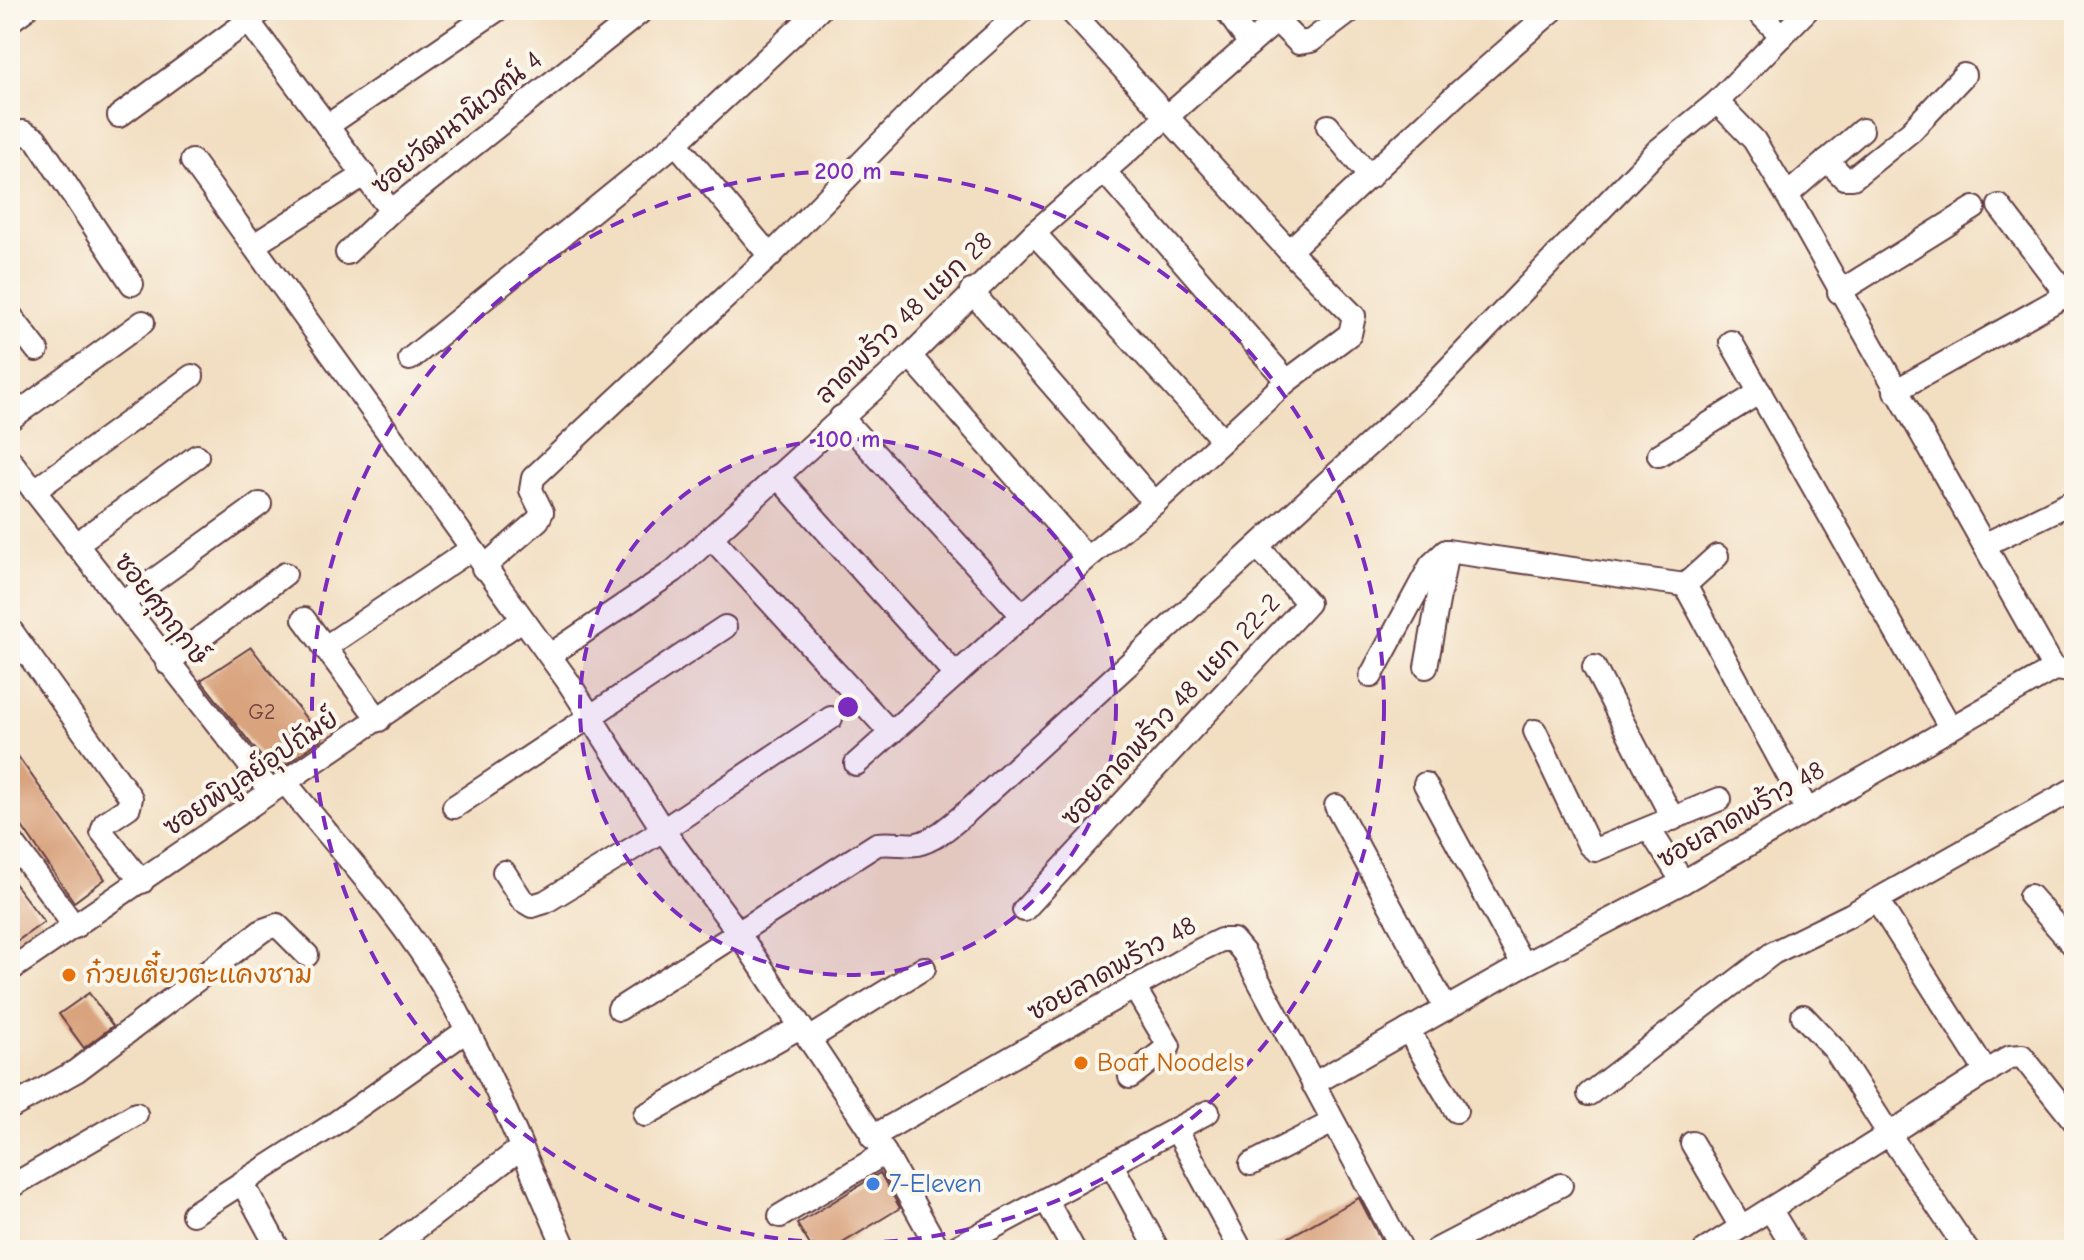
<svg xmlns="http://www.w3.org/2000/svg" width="2084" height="1260" viewBox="0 0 2084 1260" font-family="'Comic Neue','Playpen Sans Thai',sans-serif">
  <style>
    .building { fill: #d9a37e }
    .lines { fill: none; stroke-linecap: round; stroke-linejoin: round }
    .minor-casing { stroke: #633c42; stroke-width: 26 }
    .minor { stroke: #fff; stroke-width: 22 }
    .ring { fill: none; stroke: #7b2cbf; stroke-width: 4; stroke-dasharray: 14 10 }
    .food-dot { fill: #e8710a; stroke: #fbf7ec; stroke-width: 3 }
    .shop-dot { fill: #3f7fe0; stroke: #fbf7ec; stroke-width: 3 }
    .labels { text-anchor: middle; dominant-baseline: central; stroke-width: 8; stroke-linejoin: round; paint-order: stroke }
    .number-label { font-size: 22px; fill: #6e4040 }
    .street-label { font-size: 26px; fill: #4a1f2b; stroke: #fbf7ec }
    .food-label { font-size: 26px; fill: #c56008; stroke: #fbf7ec; text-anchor: start }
    .shop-label { font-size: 26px; fill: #366cbe; stroke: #fbf7ec; text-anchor: start }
    .centre { fill: #7b2cbf; stroke: #fbf7ec; stroke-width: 4 }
    .ring-label { font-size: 24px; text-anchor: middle; font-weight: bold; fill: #7b2cbf; stroke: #fbf7ec; stroke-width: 8; stroke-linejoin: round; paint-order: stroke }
  </style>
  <rect width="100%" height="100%" fill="#fbf7ec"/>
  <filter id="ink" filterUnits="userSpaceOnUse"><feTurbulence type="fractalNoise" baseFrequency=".0125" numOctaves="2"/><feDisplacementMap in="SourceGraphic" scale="16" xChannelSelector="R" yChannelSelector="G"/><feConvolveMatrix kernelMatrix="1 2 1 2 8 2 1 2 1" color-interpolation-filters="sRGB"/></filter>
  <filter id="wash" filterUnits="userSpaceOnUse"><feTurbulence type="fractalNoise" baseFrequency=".006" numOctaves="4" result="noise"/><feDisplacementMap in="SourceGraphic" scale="32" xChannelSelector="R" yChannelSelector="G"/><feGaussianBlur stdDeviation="1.8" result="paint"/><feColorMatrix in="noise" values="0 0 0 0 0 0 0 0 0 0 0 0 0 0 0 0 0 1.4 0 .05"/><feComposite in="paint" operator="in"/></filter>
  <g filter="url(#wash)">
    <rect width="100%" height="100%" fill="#f2dec1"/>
    <g id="blocks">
      <g class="building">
        <path d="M251,647L322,739L274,773L201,680Z"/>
        <path d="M10,745L105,879L74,902L10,809Z"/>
        <path d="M10,878L44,922L10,946Z"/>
        <path d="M89,993L113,1026L84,1048L59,1014Z"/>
        <path d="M880,1173L900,1208L831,1250H813L797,1224Z"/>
        <path d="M1359,1198L1386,1250H1266Z"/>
      </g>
    </g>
  </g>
  <g filter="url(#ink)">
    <use href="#blocks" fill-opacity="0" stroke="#633c42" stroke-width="2"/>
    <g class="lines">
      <g class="minor-casing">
        <g id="minor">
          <path d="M240,10L391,211"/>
          <path d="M1226,10L1250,44"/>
          <path d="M1756,10L1782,36"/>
          <path d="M10,21L25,10"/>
          <path d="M1277,21L1299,43L1311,41L1352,10"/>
          <path d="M1717,102L1754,140L1787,195L2054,669"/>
          <path d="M119,116L263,10"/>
          <path d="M327,126L497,10"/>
          <path d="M1328,126L1370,177"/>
          <path d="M10,138L23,132L36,139L132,284"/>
          <path d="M676,143L770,256"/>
          <path d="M1827,160L1844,178H1853L1911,131L1964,75"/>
          <path d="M192,161L567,680L663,830L737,931L885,1153L939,1250"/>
          <path d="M1104,171L1287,381"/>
          <path d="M1787,195L1862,130"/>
          <path d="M1999,206L2074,304"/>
          <path d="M1034,233L1223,440"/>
          <path d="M254,245L364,175"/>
          <path d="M1289,251L1459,92L1553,10"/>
          <path d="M347,253L391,211L643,10"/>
          <path d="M971,291L1155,503"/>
          <path d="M1839,292L1974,208"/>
          <path d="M10,315L37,350"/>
          <path d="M1731,342L1950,727"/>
          <path d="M910,356L1087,558"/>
          <path d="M410,359L676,143L819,10"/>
          <path d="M1895,391L2068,294"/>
          <path d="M841,417L1022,615"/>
          <path d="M10,419L143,322"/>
          <path d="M1659,455L1760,392"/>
          <path d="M10,460L270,791"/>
          <path d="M777,476L956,675"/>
          <path d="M34,491L192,376"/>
          <path d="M711,537L891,733"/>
          <path d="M75,545L197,456"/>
          <path d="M1984,545L2074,501"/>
          <path d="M483,568L538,520L542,512L531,490L533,478L770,256L933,90L1023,10"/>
          <path d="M1685,585L1717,556"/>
          <path d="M121,604L260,504"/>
          <path d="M304,619L379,720"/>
          <path d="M10,629L131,798L129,807L105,823L102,832L142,882"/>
          <path d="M324,648L470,550"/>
          <path d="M550,655L674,571L910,356L1034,233L1289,10"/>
          <path d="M167,663L285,574"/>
          <path d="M1426,667L1447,551L1685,585L1806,808"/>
          <path d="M1594,667L1673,819"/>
          <path d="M1371,676L1431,565L1446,551"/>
          <path d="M1535,731L1589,845L1595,850L1720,799"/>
          <path d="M856,764L1087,558L1155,503L1287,381L1350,334L1354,316L1289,251L1070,10"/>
          <path d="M285,782C339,849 401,915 445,990C493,1072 527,1163 566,1250"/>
          <path d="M1425,784L1523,965"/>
          <path d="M1336,806L1446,1009"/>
          <path d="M454,807L725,627"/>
          <path d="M1649,829L1683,882"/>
          <path d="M10,839L75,927"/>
          <path d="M504,872L522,900L532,906L545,902L663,830L831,718"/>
          <path d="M2030,896L2074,946"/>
          <path d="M1877,900L1987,1073"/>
          <path d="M1024,910L1308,603L1258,547"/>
          <path d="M10,970L522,620"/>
          <path d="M619,1009L877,844C891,842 909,846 917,844C936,840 952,824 967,812L1427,391L1657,151L1717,102L1807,10"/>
          <path d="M1803,1016L1835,1050L1889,1134L2010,1057L2022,1056L2074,1121"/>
          <path d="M1408,1030L1456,1111"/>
          <path d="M809,1039L924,968"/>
          <path d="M1130,1077L1169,1046L1134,987"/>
          <path d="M1313,1084L1523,965L1683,882L2054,669L2074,671"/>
          <path d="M1589,1094L1773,953L1850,915L2074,789"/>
          <path d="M10,1108L76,1071L263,930L277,925L307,955"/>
          <path d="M645,1115L800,1027"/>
          <path d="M1176,1129L1241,1250"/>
          <path d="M872,1137L1200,950L1221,940H1233L1244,953L1402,1250"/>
          <path d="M1692,1143L1741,1227"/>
          <path d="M1251,1164L1333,1122"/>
          <path d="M1112,1165L1158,1250"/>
          <path d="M243,1184L279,1250"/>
          <path d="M10,1187L136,1114"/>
          <path d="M1046,1200L1074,1250"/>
          <path d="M1770,1209L1795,1250"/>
          <path d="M193,1214L334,1124L466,1031"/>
          <path d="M780,1216L885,1153"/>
          <path d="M388,1250L521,1148"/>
          <path d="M951,1250L1208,1112"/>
          <path d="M1436,1250L1561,1185"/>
          <path d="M1705,1250L1889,1134L1967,1250"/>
        </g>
      </g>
      <use href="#minor" class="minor"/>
    </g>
  </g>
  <circle cx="848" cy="707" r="268" fill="#7b2cbf" fill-opacity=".12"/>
  <g class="ring">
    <circle cx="848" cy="707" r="268"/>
    <circle cx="848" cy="707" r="536"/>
  </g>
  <g class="food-dot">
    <circle cx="69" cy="975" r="8"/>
    <circle cx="1081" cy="1063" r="8"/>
  </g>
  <circle class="shop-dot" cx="873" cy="1184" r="8"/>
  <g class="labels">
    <g class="number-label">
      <text x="262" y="712">G2</text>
    </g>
    <g class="street-label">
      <text transform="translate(457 123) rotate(-39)">ซอยวัฒนานิเวศน์ 4</text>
      <text transform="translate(904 318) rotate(-44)">ลาดพร้าว 48 แยก 28</text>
      <text transform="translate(161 609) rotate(52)">ซอยศุภฤกษ์</text>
      <text transform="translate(1171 710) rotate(-47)">ซอยลาดพร้าว 48 แยก 22-2</text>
      <text transform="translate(251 773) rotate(-34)">ซอยพิบูลย์อุปถัมย์</text>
      <text transform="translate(1741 815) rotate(-30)">ซอยลาดพร้าว 48</text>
      <text transform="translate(1112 969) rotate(-29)">ซอยลาดพร้าว 48</text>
    </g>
    <g class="food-label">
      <text x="85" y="975">ก๋วยเตี๋ยวตะแคงชาม</text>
      <text x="1097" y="1063">Boat Noodels</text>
    </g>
    <g class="shop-label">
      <text x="889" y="1184">7-Eleven</text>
    </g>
  </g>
  <circle cx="848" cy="707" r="12" class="centre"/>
  <g class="ring-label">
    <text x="848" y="179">200 m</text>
    <text x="848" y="447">100 m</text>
  </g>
  <rect width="2084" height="1260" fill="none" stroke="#fbf7ec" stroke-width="40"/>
</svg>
